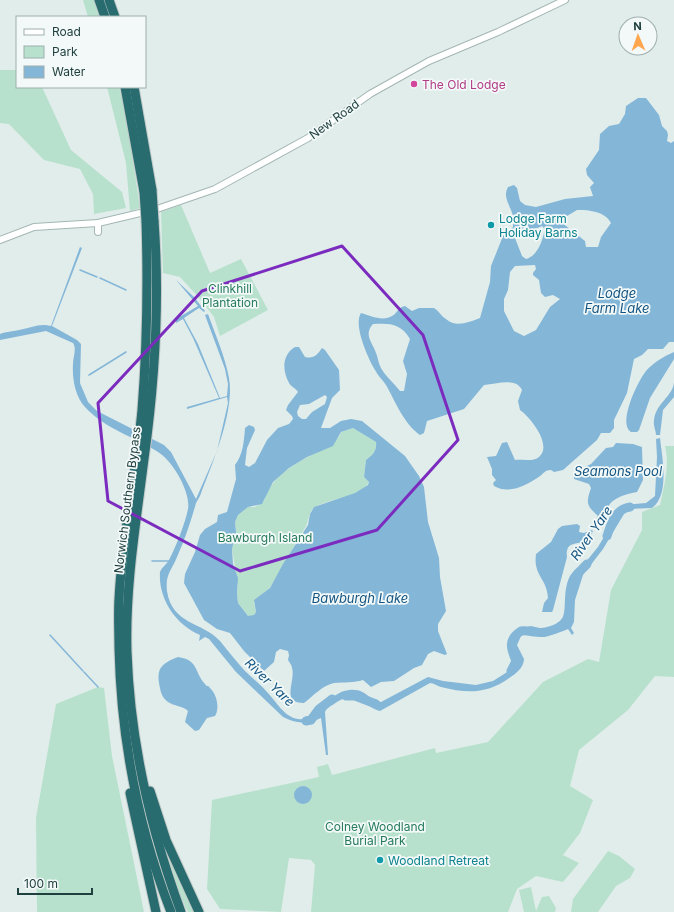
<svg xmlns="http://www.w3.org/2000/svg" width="674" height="912" viewBox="0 0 674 912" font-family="Inter,sans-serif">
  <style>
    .green { fill: #b8e1cd }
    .water { fill: #84b6d8; fill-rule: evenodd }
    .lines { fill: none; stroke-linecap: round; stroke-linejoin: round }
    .stream { stroke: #84b6d8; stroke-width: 1.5 }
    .river { stroke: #84b6d8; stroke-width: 9 }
    .minor-casing { stroke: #a3b6b4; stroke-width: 8 }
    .highway-casing { stroke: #c1cac9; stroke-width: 11 }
    .minor { stroke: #fff; stroke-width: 6 }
    .highway { stroke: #296c6f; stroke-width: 9 }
    .highway-bridge-casing { stroke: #c1cac9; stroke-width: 11; stroke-linecap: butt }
    .highway-bridge { stroke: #296c6f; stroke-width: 9 }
    .marked { fill: none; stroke: #7b2cbf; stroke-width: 3; stroke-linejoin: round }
    .hotel-dot { fill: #d1479c; stroke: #f2f9f8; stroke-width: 1.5 }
    .culture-dot { fill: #0f9aa8; stroke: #f2f9f8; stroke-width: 1.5 }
    .labels { text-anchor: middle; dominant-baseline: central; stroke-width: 3.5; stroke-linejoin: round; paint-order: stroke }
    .hotel-label { font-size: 12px; fill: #b23c85; stroke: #f2f9f8; text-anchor: start }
    .street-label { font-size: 12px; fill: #20403f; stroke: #f2f9f8 }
    .culture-label { font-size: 12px; fill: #0d838f; stroke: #f2f9f8; text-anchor: start }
    .park-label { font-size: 12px; fill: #267b5c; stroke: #f2f9f8 }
    .water-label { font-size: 13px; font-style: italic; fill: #145482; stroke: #f2f9f8 }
  </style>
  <rect width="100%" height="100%" fill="#e1edeb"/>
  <g class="green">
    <path d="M83,0H94L100,17H88Z"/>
    <path d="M0,70H17V87H42L71,150L122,192L126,208L94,214L93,194L80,169L44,160L9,124L0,123Z"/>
    <path d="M107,87H119L126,113L140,208L130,211L126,163Z"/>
    <path d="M181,205L210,273L241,259L268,310L220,336L214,317L201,300L180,277L163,273L161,212Z"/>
    <path d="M353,428L376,442C377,451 373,455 366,460L364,477L369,482C363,496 328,499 315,507C308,511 309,522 305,528C292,547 284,568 271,586C266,593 258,595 254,603L256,612L254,616H248L238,603L237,594L238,586L232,549L236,532L235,522L238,515L248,507H255L264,501C273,470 304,461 328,445C334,441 339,439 341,432Z"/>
    <path d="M665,446H674V677L655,676L628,710L579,750L570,786L593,800L580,833L563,855L579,863L563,882L536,876L517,889L508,912H311L315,865L311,860L289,858L281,912L220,909L207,889L212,800L319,777L317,767L328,764L332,775L435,748L436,753L488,742L543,682L588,659L599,662L611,590L642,530V512L660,505C664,486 670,465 665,446Z"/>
    <path d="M98,687L104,688L112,756L144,912H37L36,818L56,704Z"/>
    <path d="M163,841L196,912H188L180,895Z"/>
    <path d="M608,851L619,856L635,869L630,878L616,886L598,912H571L573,899Z"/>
    <path d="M531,887L536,911L542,897L549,896L556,908L555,912H524L519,890Z"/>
  </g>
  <g class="water">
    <path d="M638,98H646L659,115L662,126L667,131L668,135L667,141L671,143L674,141V342H669L663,349H648L642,355L634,359L627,393L614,420V428L610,433H601L597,440L563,470L554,472L551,470C545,470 544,473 540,476C527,485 509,495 494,486L493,483L496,480L492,475V469L487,457L496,456L502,443L507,442L515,460C521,459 534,462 539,457C553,445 530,417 520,410L518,401L522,390C516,377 497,384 484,385L464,409L427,421L424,433L420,435C404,424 395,401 386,385C383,380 378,376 375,370C368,358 353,325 361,313C372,316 384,323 395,314C398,310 400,307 405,306L412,311L419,308H434C439,311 441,316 446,319C456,328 469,322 480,318L490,282L491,266L503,236L513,227C513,224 513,219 513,216C511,206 502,198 508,187L514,185L517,188L520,201L525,205L536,207L565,199L593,196L590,187L594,183L587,175L586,169L599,150L600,134L609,126L619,124L625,114L626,106ZM577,210C588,210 605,211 611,223L601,237L598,247H586L585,241L561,222L562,219ZM542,226L545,229C543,239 538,256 526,259L522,256L515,238L524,228L533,230ZM535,265L536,269L533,273V275L539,280L541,293L545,297L553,295L560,299L550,307L536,330L524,336L514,331L504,311V299L508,290L510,272L515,266ZM373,324C389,323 401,323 410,339L403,361L407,374L404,391H400C393,382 384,375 380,366C378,362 378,357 376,353C373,343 363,335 373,324Z"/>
    <path d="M80,247L82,248L52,326L77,340L81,344L80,383L88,402L97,411L164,445L171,452L196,499L217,451L228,403L227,397L187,409V407L219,398L193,338L183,319L176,323V319L198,306L176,280L194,297L205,311L204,312L199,308L184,318L198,344L220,398L227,396L228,384L225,369L205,315L208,314C215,334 225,356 229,378C235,412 212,464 200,496L196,503C191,521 185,539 177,557C172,570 165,574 167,591C172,625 203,622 220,641C228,651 236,661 245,671C252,678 260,684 267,692C276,701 284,717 298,719C320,722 327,692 349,690C367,688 368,701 381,702L428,677L443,681L476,685L493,681L512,669L516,663V658L511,643L518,631L527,627L531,626L547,630L561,625L568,620L569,595L572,584L580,569L598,547L623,505L646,503L655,496L657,457L656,439L660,438C662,457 670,495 652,508L627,509L603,549L583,575L575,600L574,622L571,628L574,633L572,635L568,629C556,634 544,639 533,631L521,636L517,645L524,659C524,666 518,672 512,676C488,694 469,694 441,687C437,686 434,683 430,683L380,711C360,706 364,687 337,702C333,705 327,707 325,712L328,755H326L321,718C307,724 296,724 283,717L236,672L209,639L205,637L199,641L200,635C176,625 158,599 160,572C162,567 167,564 169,560C176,546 185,524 188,509C191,492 172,460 158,452C133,436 105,429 85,407C75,396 72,378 73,364C73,357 77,349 73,343L46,331L0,340V334C7,331 12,332 19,330C31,328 39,323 51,326Z"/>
    <path d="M295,347H299L305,357C314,359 317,355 322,348L325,350L339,370L340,390L332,398L321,428H330L341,421L351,419L362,421L405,456L419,476L424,487L428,522L439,558L440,577L446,611L438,624V631L447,654L445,655L434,651L428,654L422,665L414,668L394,681L381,682L371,687L363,680C354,683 344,682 334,683C323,685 313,696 304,703C280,703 296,681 292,668C292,665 289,662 288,660L289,655L288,651L280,649L276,652L274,662L264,671L244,651L230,633L217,629L204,620L184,583L185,574L195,552L200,535L205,529L217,522L218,515L227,512L236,479L235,465C243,455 244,441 245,428L249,425L254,427L255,430L247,448L245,465L249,467L255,463L267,440L278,428L289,424L293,419L292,416L286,410L288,405L298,392C296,388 291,387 289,383C282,370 282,355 295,347ZM325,395L327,397L325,404L312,412L306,419H302L298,416L297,412L300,405L309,404ZM353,428L376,442C377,451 373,455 366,460L364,477L369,482L368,485L355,493L314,507L310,514L308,525L283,564L270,588L254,600L256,612L254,615L248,616L238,603L237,594L238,578L233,564L232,549L236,532L235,522L238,515L248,507L262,504L273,482L289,468L307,457L333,446L341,432Z"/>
    <path d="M674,352V359L650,398L639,430L637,432H631C617,423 638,381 646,371C653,363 664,356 674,352Z"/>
    <path d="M674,383V397L663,410L660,435H656C656,430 653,426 654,420C656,403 672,397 674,383Z"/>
    <path d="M616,443L633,444L642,447L643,480L637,492C627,494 613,497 608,507C604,514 603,518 597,523L595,522L598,516C586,505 586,503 591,488L589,484L574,479V476L579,470L591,464L606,448L613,447Z"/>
    <path d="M577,524L580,526L579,532L584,533L591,530L593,531L588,541C578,545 565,540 567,557L553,610L552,612H542L544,603L548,598C547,578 533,576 536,554L551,542L558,529L562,526Z"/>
    <path d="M178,657C199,660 194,672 205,684C208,688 207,684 210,688C217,694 220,709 215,716L207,718L199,730L195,731L185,722L188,711C183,706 174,706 168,702C163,698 161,694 160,688C156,669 160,664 178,657Z"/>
    <circle cx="303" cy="795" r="9"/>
  </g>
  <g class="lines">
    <g class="stream">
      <path d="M80,270L97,277"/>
      <path d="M100,278L126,290"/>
      <path d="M89,375L126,352"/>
      <path d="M152,561H169"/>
      <path d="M50,635L83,671"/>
      <path d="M84,672L98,687"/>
    </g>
    <g class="river">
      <path d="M607,536C611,524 615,509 630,507"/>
      <path d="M511,671L516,661C511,649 507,640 521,631C530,630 537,634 546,632C581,624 563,603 573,580C576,573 582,570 587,564"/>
      <path d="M346,696H355L376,704"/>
      <path d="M306,721L311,720L319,709L332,699"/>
    </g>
    <g class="minor-casing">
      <g id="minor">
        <path d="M98,223V232"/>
        <path d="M0,240L34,227L98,223L157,209L215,189L308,138L370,94L429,61L498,32L565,0"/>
      </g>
    </g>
    <g class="highway-casing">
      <g id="highway">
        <path d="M99,0L105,17"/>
        <path d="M109,0L115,17"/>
        <path d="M125,87L144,192"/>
        <path d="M134,87L152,190"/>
        <path d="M146,221C148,284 147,347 142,410C136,474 122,536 119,599C118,615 119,632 119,648C121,739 138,827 171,912"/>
        <path d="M154,221C160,301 155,380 144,459C136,523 125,587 127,652C130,742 150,828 181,912"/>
        <path d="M150,791L166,840L199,912"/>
        <path d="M130,793L156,912"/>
      </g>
    </g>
    <use href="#minor" class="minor"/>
    <use href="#highway" class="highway"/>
    <g class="highway-bridge-casing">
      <g id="highway-bridge">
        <path d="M152,190L154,221"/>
        <path d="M144,192L146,221"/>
      </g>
    </g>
    <use href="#highway-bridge" class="highway-bridge"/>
  </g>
  <path class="marked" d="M342,246L423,335L458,440L377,530L240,571L108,501L98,403L202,291Z"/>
  <circle class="hotel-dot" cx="414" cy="84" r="4"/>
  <g class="culture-dot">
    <circle cx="491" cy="225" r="4"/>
    <circle cx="380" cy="860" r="4"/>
  </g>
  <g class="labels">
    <g class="hotel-label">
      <text x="422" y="84">The Old Lodge</text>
    </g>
    <g class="street-label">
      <text transform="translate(334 119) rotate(-36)">New Road</text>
      <text transform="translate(127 500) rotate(-83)">Norwich Southern Bypass</text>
    </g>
    <g class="culture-label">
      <text x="499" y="218">Lodge Farm<tspan x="499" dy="14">Holiday Barns</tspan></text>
      <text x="388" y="860">Woodland Retreat</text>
    </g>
    <g class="park-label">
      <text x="230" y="288">Clinkhill<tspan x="230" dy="14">Plantation</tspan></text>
      <text x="265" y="537">Bawburgh Island</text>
      <text x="375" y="826">Colney Woodland<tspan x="375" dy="14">Burial Park</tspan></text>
    </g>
    <g class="water-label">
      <text x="617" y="293">Lodge<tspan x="617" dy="15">Farm Lake</tspan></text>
      <text x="618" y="471">Seamons Pool</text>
      <text transform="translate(591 533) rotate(-55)">River Yare</text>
      <text x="360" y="598">Bawburgh Lake</text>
      <text transform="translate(270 682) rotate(44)">River Yare</text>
    </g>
  </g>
  <rect x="16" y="16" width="130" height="72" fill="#f2f9f8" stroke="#9eafae"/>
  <rect x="24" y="29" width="20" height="6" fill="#ffffff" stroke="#9eafae"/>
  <text x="52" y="36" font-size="12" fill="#20403f">Road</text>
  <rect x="24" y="46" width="20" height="12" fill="#b8e1cd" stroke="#9eafae"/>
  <text x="52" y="56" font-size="12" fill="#20403f">Park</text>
  <rect x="24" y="66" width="20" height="12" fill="#84b6d8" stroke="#9eafae"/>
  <text x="52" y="76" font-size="12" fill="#20403f">Water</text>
  <g transform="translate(638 36) rotate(358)"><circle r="19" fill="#f2f9f8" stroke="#9eafae"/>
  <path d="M0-3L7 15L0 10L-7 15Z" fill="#ffa64e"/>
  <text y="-6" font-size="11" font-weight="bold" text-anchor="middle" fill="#20403f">N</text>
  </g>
  <path d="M18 888v6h74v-6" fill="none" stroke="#20403f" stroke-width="2"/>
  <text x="24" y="888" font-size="12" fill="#20403f" stroke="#f2f9f8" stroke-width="3" paint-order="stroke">100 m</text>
</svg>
